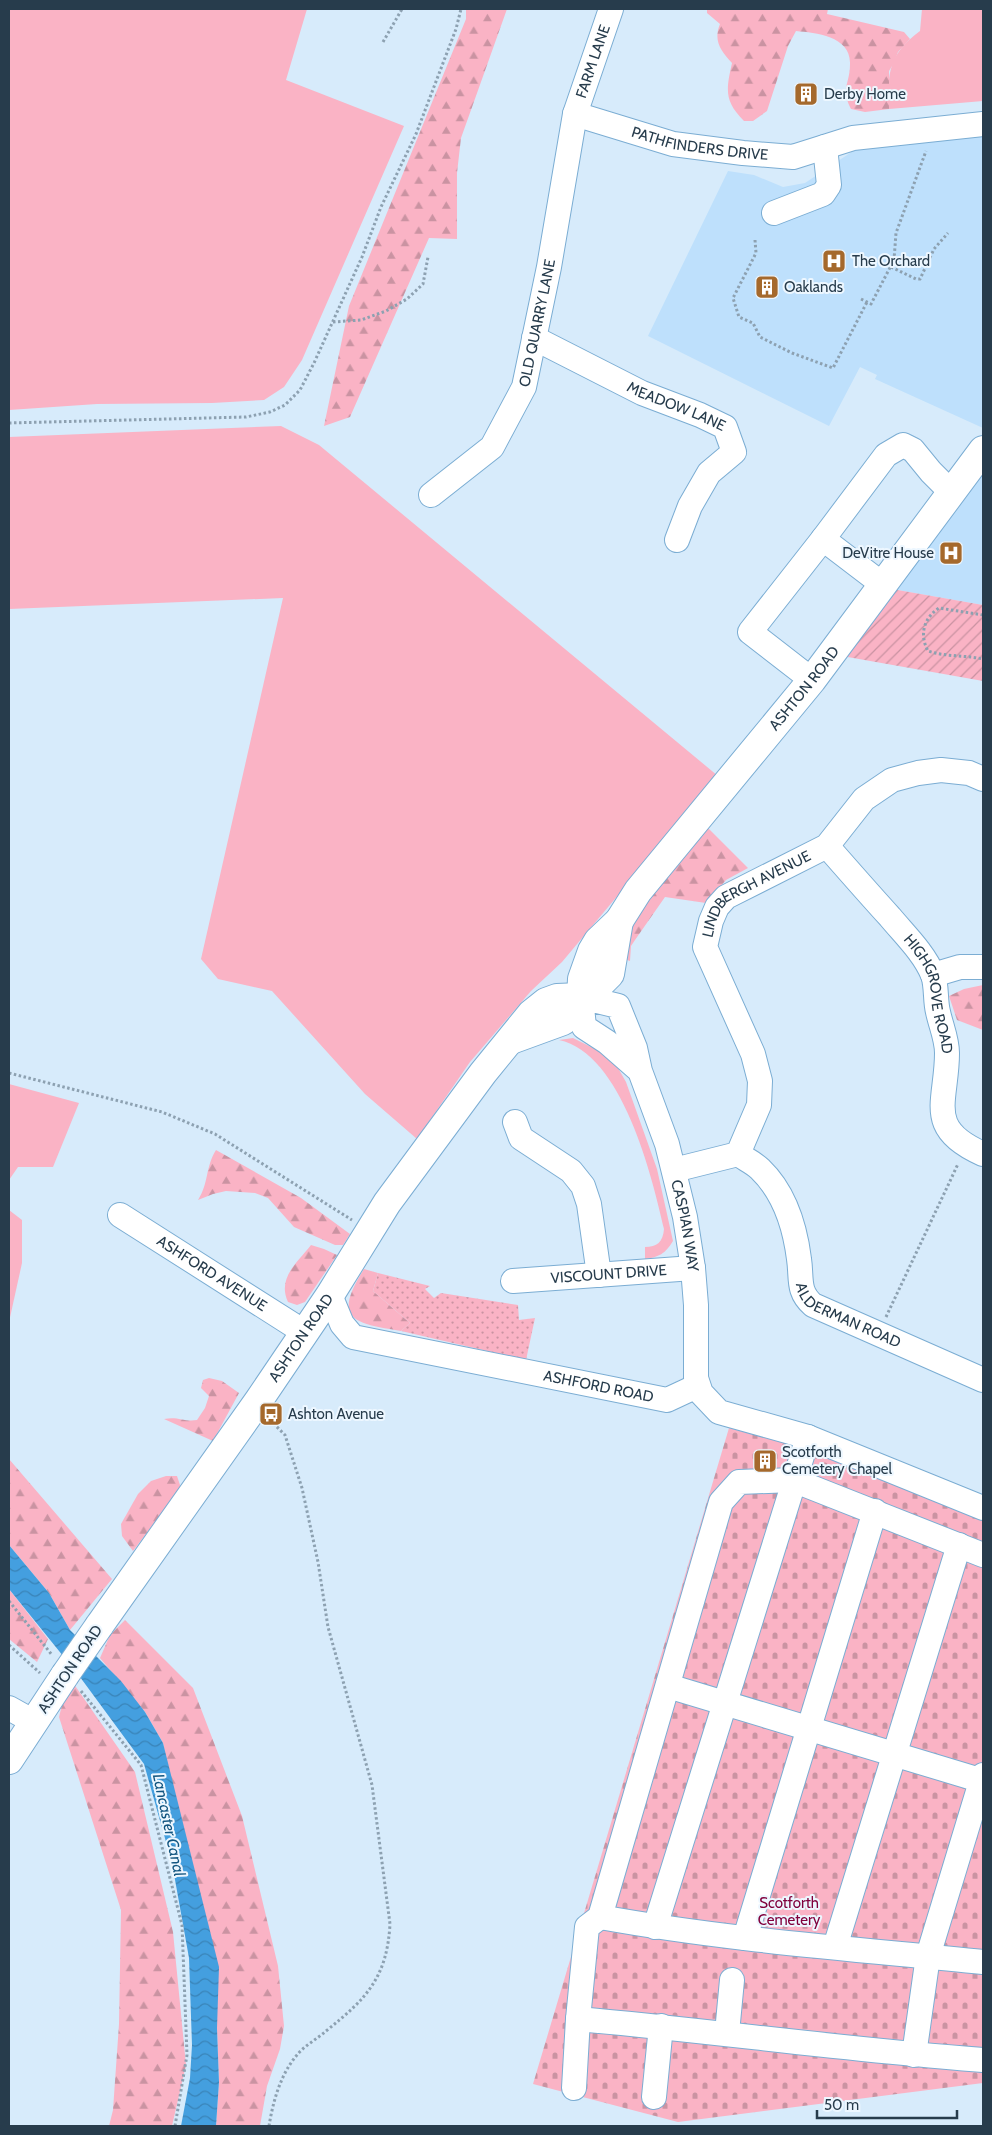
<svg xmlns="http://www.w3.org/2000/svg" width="992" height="2135" viewBox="0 0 992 2135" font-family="Cabin,sans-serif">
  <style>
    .built { fill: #bee0fc }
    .grass { fill: #fab3c5 }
    .forest { fill: url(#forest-firs) }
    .cemetery { fill: url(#cemetery-stones) }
    .park { fill: url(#park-dots) }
    .garden { fill: url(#garden-furrows) }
    .water { fill: url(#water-waves) }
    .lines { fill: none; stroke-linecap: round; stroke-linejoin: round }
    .minor-casing { stroke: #7badd3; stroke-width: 26 }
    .major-casing { stroke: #7badd3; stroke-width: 30 }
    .path { stroke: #8da1b1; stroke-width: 3; stroke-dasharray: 2.5 2.5; stroke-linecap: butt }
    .minor { stroke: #fff; stroke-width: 24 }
    .major { stroke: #fff; stroke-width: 28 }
    .major-bridge-casing { stroke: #7badd3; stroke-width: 30; stroke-linecap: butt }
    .major-bridge { stroke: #fff; stroke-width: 28 }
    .labels { text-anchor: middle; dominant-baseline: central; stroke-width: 4; stroke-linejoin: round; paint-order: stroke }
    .street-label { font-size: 15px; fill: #273c4c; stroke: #edf7ff }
    .poi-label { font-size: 15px; fill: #273c4c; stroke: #edf7ff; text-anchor: start }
    .park-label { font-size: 15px; fill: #80003c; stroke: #edf7ff }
    .water-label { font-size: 16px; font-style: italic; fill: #125580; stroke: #edf7ff }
  </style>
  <defs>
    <pattern id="forest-firs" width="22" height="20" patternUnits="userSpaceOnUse" patternTransform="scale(1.25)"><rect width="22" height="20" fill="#fab3c5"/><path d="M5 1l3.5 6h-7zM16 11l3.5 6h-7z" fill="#ca93a2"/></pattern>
    <pattern id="cemetery-stones" width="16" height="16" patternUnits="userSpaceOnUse" patternTransform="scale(1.25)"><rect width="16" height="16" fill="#fab3c5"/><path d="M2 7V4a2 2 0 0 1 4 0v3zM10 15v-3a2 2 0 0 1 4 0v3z" fill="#ca93a2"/></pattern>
    <pattern id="park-dots" width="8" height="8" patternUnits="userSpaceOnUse" patternTransform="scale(1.25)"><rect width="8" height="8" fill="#fab3c5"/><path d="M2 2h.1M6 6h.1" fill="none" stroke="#ca93a2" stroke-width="1.8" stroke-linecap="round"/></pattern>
    <pattern id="garden-furrows" width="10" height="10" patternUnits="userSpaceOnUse" patternTransform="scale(1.25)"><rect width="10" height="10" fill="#fab3c5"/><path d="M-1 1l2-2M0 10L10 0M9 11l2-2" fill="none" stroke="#ca93a2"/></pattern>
    <pattern id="water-waves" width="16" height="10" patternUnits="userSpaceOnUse" patternTransform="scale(1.25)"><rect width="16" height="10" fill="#449fdf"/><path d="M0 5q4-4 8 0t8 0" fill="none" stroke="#3983b7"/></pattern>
  </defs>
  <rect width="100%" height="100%" fill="#d7ebfb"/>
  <g class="built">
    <path d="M983,134V428L875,379L877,375L860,367L829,426L648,336L728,171L754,175L783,187L805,183L856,149Z"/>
    <path d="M983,473V605L892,589L946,518Z"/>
  </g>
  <g class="grass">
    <path d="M9,9H307L286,80L404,126L302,360L284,387L264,400L212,403L97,404L9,410Z"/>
    <path d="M922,9H983V101L889,109C887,73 889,54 920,31Z"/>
    <path d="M281,426L319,445L718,776L562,962L531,991L470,1062L417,1139L365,1094L272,991L218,979L201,959L283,598L9,609V437Z"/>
    <path d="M573,1038L599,1051L618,1068L626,1082L657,1169L673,1241C665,1254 659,1257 645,1259V1247C657,1247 663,1242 664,1229C652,1176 622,1053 559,1040Z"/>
    <path d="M9,1084L79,1103L53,1167H18L9,1180V1187Z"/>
    <path d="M9,1210L22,1220V1263L9,1322Z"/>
  </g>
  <g class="forest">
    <path d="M466,9H507L461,138L457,173V239L429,238L350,417L324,426L349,306L466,19Z"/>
    <path d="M707,9H828L827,14L904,32L910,39L898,52L894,63L889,71V109L865,112L851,109C840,87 850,85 850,64C851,36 816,33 796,31L788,46L767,111L753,121H744C724,101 726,90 732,63C721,51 713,41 720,24L707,13Z"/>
    <path d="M708,828L748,868L726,880L706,903L665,897L635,940L631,946L630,961L621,958L627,931L643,902Z"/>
    <path d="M983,985V1030L957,1020L949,996L964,989Z"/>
    <path d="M216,1150L301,1198L350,1234L343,1245H335L294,1227L268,1198L255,1193L226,1191L213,1194L198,1200C209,1183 205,1168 216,1150Z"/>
    <path d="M311,1245L324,1249L337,1255L305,1302L297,1305L288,1302C277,1278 297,1263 311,1245Z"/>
    <path d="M364,1269L378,1273L373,1291L410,1323L401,1331C355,1323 331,1321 364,1269Z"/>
    <path d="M209,1378L222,1381L239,1393L213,1441L164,1419C178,1416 183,1422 197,1420L205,1408L209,1396L201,1388L203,1380Z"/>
    <path d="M9,1459L112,1579L70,1630L49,1593L9,1545Z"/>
    <path d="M166,1476H177L181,1488L133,1551L122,1536L121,1524L138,1494L151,1481Z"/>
    <path d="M9,1589L48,1639L37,1662L9,1639Z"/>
    <path d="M125,1620L193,1688L242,1816L278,1966L284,2026L280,2049L267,2086L260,2126H216L219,2082L217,2028L163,1743L145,1712L100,1658L110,1635Z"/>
    <path d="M69,1677L135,1772L173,1932L186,2065L172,2126H109L113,2110L119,2024L121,1910L59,1717Z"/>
  </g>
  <path class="cemetery" d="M729,1428L795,1446L859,1468L983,1521V2083L678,2122L533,2084Z"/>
  <path class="park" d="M378,1273L430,1286L425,1289L434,1298L441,1293L518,1305L519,1320L535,1318L526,1360L401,1331L410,1323L373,1291Z"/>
  <path class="garden" d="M892,589L983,605V681L842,656Z"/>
  <path class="water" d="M9,1545L49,1593L70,1630L121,1681L145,1712L163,1743L219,1967L217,2028L219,2082L216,2126H181L190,2078L192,2045L189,1958L172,1863L144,1764L80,1677L9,1589Z"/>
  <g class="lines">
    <g class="minor-casing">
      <g id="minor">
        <path id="s1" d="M575,114L673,144L743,153L793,157L853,138L983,124"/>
        <path d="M774,213L823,194L829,185L825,147"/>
        <path id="s2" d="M534,338L642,393L700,415L725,427L734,452L709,473L690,506L677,540"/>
        <path id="s3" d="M431,495L492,447L524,387L549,267L575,114L611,9"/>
        <path d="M823,539L882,584"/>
        <path d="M812,680L750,632L823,539L886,455L903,445L913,450L931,472L952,493"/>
        <path id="s4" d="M827,846C848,870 869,894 890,917C905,935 924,953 933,975C937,986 935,1001 938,1012C941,1026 947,1039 947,1053C947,1102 924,1128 983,1154"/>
        <path d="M933,975L960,967H983"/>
        <path id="s5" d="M640,1071L607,1042L584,1027L581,997L618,1006L635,1048L640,1071L667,1144L685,1217L693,1268L696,1305V1378L701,1393L719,1412L808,1437L983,1508"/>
        <path d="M515,1122L521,1138L571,1171L583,1186L589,1204L599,1275"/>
        <path id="s6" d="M738,1154C745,1159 754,1163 760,1169C784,1192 795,1227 799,1259C802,1279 797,1291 813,1305L983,1380"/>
        <path id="s7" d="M674,1170L738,1154L759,1105L760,1081L753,1054L705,947L711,921L717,907L726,897L827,846L864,799L892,780L918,773L941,770L969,773L983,779"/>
        <path id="s8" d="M120,1215L304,1332"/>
        <path id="s9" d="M513,1281L693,1268"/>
        <path id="s10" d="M330,1295L342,1324L353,1337L667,1400L697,1386"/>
        <path d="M668,1686L983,1781"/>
        <path d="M9,1708L34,1722"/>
        <path d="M600,1917C727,1940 855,1949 983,1962"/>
        <path d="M655,1927L808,1437"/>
        <path d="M745,1938L875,1511"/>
        <path d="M835,1947L959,1545"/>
        <path d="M578,2019C713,2031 848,2050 983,2060"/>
        <path d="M727,2033L732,1980"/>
        <path d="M914,2055L928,1956L983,1775"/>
        <path d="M574,2088L578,2019L587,1927L600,1917L721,1502L739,1482L793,1480L983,1555"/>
        <path d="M654,2097L661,2026"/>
      </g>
    </g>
    <g class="major-casing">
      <g id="major">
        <path id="s11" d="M581,997L582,979L592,951L598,941L619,921L638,891L812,680L983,450"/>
        <path d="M511,1040L563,1021L581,997L600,984L610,974L619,921"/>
        <path id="s12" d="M99,1626L259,1400L330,1295L387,1203L483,1073L531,1014L546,1002L557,998L581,997"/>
        <path d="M9,1760L65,1675"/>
      </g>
    </g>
    <g class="path">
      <path d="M383,42L402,9"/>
      <path d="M755,240L756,253L733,298L739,317L753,323L760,337L792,353L833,368L867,302"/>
      <path d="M891,267L916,279H920L934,249L948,233"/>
      <path d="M861,299L871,304L894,260L896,233L926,151"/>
      <path d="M333,322L361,320L386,311L407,299L423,284L428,257"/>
      <path d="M9,423L246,417L270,412L285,405L300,390L314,363L362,257L381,207L416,134L456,29L461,9"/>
      <path d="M983,615L939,608C924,618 919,634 928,651C946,657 965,655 983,659"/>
      <path d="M9,1073L162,1112L215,1134L352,1220"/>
      <path d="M886,1317L958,1164"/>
      <path d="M9,1601L52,1655"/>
      <path d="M9,1645L40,1673"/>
      <path d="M81,1691L141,1765L182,1925L187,2055L175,2126"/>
      <path d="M269,2126C273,2102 280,2075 297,2055C304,2046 317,2039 326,2031C366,1999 387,1978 390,1924L372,1785L328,1627L318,1562L302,1488L285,1435L272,1422"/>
    </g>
    <use href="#minor" class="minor"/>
    <use href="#major" class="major"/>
    <g class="major-bridge-casing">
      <path id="major-bridge" d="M65,1675L99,1626"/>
    </g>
    <use href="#major-bridge" class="major-bridge"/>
  </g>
  <defs>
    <g id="building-square" transform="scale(1.25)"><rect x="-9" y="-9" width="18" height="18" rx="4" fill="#a5692c" stroke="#edf7ff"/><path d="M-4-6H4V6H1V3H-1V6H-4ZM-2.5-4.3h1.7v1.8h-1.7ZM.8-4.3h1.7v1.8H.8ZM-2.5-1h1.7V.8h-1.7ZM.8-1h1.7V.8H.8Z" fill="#fff"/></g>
    <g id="hospital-square" transform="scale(1.25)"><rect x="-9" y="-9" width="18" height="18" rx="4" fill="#a5692c" stroke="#edf7ff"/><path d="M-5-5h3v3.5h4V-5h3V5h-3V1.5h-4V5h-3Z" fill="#fff"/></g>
    <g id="bus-square" transform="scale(1.25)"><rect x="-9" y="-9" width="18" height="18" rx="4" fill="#a5692c" stroke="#edf7ff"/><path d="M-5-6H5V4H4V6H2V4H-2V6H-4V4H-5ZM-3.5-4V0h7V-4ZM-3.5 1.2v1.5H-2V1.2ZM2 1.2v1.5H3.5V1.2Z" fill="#fff"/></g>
  </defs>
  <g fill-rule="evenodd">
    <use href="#building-square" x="806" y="94"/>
    <use href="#hospital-square" x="834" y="261"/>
    <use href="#building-square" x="767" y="287"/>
    <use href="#hospital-square" x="951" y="553"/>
    <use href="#bus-square" x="271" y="1414"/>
    <use href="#building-square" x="765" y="1461"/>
  </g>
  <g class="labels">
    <g class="street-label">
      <text stroke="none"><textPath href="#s3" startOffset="479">FARM LANE</textPath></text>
      <text stroke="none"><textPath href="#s1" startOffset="129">PATHFINDERS DRIVE</textPath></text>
      <text stroke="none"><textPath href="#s3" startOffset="211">OLD QUARRY LANE</textPath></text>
      <text stroke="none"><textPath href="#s2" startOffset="158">MEADOW LANE</textPath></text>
      <text stroke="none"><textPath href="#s11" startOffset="386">ASHTON ROAD</textPath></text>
      <text stroke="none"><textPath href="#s7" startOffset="368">LINDBERGH AVENUE</textPath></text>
      <text stroke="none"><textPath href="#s4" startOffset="184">HIGHGROVE ROAD</textPath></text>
      <text stroke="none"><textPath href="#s5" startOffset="370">CASPIAN WAY</textPath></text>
      <text stroke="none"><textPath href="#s8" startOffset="109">ASHFORD AVENUE</textPath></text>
      <text stroke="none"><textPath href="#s9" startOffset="96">VISCOUNT DRIVE</textPath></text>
      <text stroke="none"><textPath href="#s6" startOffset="211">ALDERMAN ROAD</textPath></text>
      <text stroke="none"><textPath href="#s12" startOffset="352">ASHTON ROAD</textPath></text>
      <text stroke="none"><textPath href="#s10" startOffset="299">ASHFORD ROAD</textPath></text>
      <text transform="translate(70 1669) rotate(-56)">ASHTON ROAD</text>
    </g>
    <g class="poi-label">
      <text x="824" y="94">Derby Home</text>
      <text x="852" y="261">The Orchard</text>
      <text x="784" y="287">Oaklands</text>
      <text x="934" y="553" text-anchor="end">DeVitre House</text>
      <text x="288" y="1414">Ashton Avenue</text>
      <text x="782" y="1452">Scotforth<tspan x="782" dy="17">Cemetery Chapel</tspan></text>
    </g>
    <g class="park-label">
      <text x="789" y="1903">Scotforth<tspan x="789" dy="17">Cemetery</tspan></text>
    </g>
    <g class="water-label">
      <text transform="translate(169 1825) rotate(78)">Lancaster Canal</text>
    </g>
  </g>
  <rect width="992" height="2135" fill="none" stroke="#273c4c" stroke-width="20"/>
  <path d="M817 2110v8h140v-8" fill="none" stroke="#273c4c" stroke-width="2.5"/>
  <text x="824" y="2110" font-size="15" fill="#273c4c" stroke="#edf7ff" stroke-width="4" paint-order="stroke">50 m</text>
</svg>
